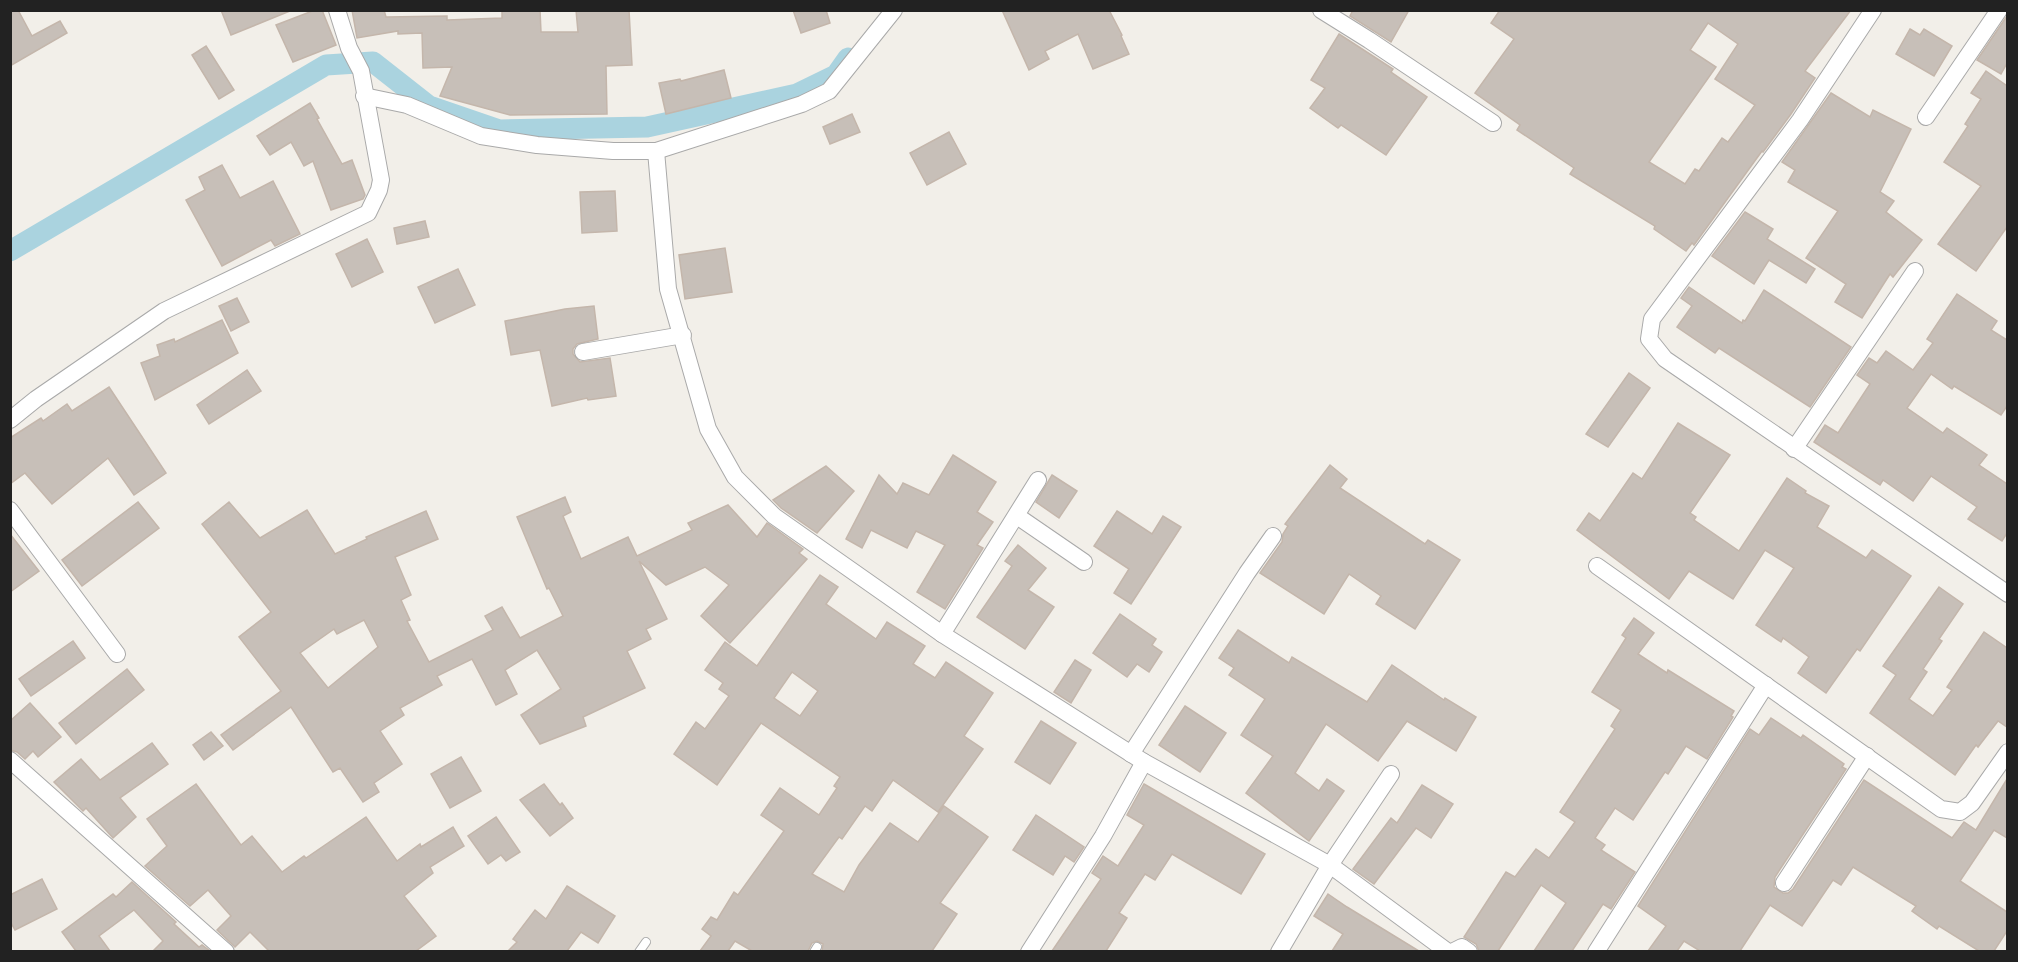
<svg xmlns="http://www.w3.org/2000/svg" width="2018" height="962" viewBox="0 0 2018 962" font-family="'Varela Round',sans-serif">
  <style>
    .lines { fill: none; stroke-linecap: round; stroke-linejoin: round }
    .canal { stroke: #aad3df; stroke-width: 21 }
    .building { fill: #c7bfb8; stroke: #c4b6ab; stroke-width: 1.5; fill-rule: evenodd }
    .service-casing { stroke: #a9a9a9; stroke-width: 10 }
    .minor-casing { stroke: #a9a9a9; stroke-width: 18 }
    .service { stroke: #fff; stroke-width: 8 }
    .minor { stroke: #fff; stroke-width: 16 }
  </style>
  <rect width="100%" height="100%" fill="#f2efe9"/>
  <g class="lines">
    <path class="canal" d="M10,251L326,65L373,62L429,106L499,130L647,127L797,94L836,75L848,58"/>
  </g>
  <g class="building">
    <path d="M10,10H18L32,36L60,21L67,33L10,66Z"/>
    <path d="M221,10H290V11L231,35Z"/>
    <path d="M315,10H322L336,45L293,62L276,25Z"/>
    <path d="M352,10H384L386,17L447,16V20L502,18V10H540L541,32H578L576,10H629L632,65L606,66L607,114L510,115L440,96L452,67L423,68L422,33L398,34V31L357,38Z"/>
    <path d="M793,10H826L830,23L801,33Z"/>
    <path d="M1002,10H1109L1122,35L1121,36L1129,54L1093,69L1078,34L1045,51L1049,59L1029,70Z"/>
    <path d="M1353,10H1409L1391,42L1350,16Z"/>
    <path d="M1500,10H1851L1805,71L1815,78L1791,114L1763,152L1762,151L1694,245L1692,243L1686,251L1654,229L1655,226L1570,174L1574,168L1517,130L1520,125L1475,93L1514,39L1491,23ZM1708,23L1738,44L1715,79L1755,105L1728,142L1722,138L1699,171L1695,169L1685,184L1649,162L1716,67L1690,50Z"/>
    <path d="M2007,16V63L2001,74L1977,60Z"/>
    <path d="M1910,29L1920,35L1924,29L1952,46L1934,76L1896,54Z"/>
    <path d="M1339,34L1393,69L1391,72L1427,97L1386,155L1341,125L1338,128L1310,108L1325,88L1311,80Z"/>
    <path d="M206,46L234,90L219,99L192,55Z"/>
    <path d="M724,70L731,98L666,114L659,83L680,79L681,81Z"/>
    <path d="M1986,71L2007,86V227L1976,271L1938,244L1981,186L1944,162L1968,126L1965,124L1981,99L1971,93Z"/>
    <path d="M1831,93L1870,117L1873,110L1911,129L1880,192L1894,201L1886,212L1922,240L1893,277L1890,274L1862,318L1835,302L1846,284L1806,258L1838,211L1788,182L1795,170L1782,162Z"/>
    <path d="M310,103L319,118L317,119L342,164L352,160L365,195L363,199L331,210L313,161L304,166L291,142L270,155L257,136Z"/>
    <path d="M852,114L860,132L830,144L823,127Z"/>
    <path d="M949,132L966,164L927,185L910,153Z"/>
    <path d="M222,165L240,198L273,181L300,234L275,246L271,240L222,266L186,200L205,190L199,177Z"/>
    <path d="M615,191L617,231L582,233L580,192Z"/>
    <path d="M1745,212L1773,229L1767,239L1815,269L1806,283L1769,260L1754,284L1712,256Z"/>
    <path d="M425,221L429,237L397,244L394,228Z"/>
    <path d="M367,239L383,272L352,287L336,254Z"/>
    <path d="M725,248L732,292L685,299L679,255Z"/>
    <path d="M458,269L475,305L435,323L418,287Z"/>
    <path d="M1689,287L1742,323L1743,320L1745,321L1764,290L1851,347L1810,407L1719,348L1715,353L1677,327L1692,306L1681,298Z"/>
    <path d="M1957,294L1997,321L1991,330L2007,340V406L2001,415L1954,386L1952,389L1931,374L1907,408L1943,433L1947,428L1987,455L1979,465L2007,484V533L2002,541L1968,519L1977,507L1931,476L1913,501L1883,480L1880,485L1814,442L1825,425L1838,433L1870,384L1857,375L1869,358L1877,363L1886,351L1913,370L1933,343L1927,339Z"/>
    <path d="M237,298L249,322L231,331L219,306Z"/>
    <path d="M594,306L598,339L577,344L573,349V354L580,362L610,358L616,396L588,400L587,398L552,406L540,350L511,355L505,321L565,309Z"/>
    <path d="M222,320L238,353L155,400L141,363L160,356L157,345L174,339L175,342Z"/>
    <path d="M247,370L261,391L209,424L197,405Z"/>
    <path d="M1629,373L1650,388L1608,447L1586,434Z"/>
    <path d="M109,387L166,473L134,495L108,458L52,504L25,473L10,484V438L41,418L43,421L67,404L72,411Z"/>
    <path d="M1678,423L1730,455L1690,513L1696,517L1694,520L1739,551L1787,478L1806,491L1805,493L1829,506L1817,527L1866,558L1872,550L1911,576L1860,651L1857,649L1826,693L1798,673L1809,657L1783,638L1781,642L1756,625L1794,568L1765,550L1733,599L1689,571L1669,599L1577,530L1589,513L1600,521L1633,473L1642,479Z"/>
    <path d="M953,455L996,482L977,512L993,522L977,545L983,548L945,609L917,592L945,545L916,531L907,548L871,530L862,548L846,539L879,475L897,494L903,483L929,495Z"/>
    <path d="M1330,465L1347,479L1340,488L1425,544L1428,540L1460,560L1415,629L1376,604L1381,596L1349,574L1324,614L1260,573L1282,542L1283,534L1288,526L1285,524Z"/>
    <path d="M826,466L854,491L817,533L781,508L773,500Z"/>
    <path d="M1052,475L1077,491L1059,518L1036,502Z"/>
    <path d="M565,497L571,512L563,516L581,559L628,537L637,556L692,530L688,523L728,505L757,537L767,523L803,549L799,553L807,559L730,643L701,616L729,585L705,567L666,585L639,561L667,619L646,629L651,639L627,651L645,688L583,717L586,726L540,744L521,715L561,689L537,650L505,670L517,694L496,705L472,659L437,676L442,685L400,708L404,715L380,731L402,764L374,783L379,792L363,802L340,768L333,772L291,707L233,750L221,735L281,691L239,637L271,612L202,524L229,502L260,538L307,510L335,554L367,539L366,537L426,511L438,539L395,557L411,595L401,600L410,620L407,621L429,662L493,630L485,616L502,607L520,638L563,616L549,588L547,589L517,517ZM364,620L378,647L328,688L300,653L334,629L337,634Z"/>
    <path d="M138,502L159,528L82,586L62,560Z"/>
    <path d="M1117,511L1152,534L1163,516L1181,527L1131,604L1114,593L1129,569L1094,546Z"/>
    <path d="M10,534L39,571L10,592Z"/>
    <path d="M1018,545L1046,568L1028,590L1054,607L1025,649L977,617L1012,566L1005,561Z"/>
    <path d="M820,575L838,587L826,604L876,639L887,622L925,646L913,664L935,678L946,662L993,693L964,736L983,749L938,812L893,780L872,811L865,806L842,839L839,837L812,874L844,892L859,865L890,823L918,842L944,806L988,837L940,903L957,914L932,951H822L823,944L817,941L812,943L808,951H752L735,941L728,951H700L711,936L702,929L711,917L717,920L734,892L738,895L784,831L761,815L780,788L819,815L837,788L834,786L840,777L761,723L717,785L674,754L696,722L705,729L729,696L719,689L723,683L705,670L725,642L757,666ZM792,672L818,691L800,716L774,698Z"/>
    <path d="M1939,587L1963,604L1939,639L1942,641L1923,669L1927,672L1909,699L1933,716L1952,690L1947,687L1984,632L2007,648V727L1998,721L1978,747L1976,745L1955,775L1870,713L1896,675L1883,666Z"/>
    <path d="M1120,614L1156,639L1152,645L1162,652L1149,672L1137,664L1127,677L1093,653Z"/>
    <path d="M1634,618L1654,633L1638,654L1667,673L1668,670L1734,711L1731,716L1733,717L1707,759L1686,746L1668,774L1665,772L1633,820L1615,808L1595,838L1605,845L1601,850L1635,872L1611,909L1603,904L1572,951H1534L1566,903L1541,885L1498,951H1479L1476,944L1464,937L1506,872L1515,877L1536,849L1549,858L1575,822L1560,812L1615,729L1611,726L1621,710L1592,692L1626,638L1622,635Z"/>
    <path d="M1238,630L1289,663L1292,657L1367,702L1392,665L1444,700L1445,698L1476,717L1456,751L1407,721L1378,761L1326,724L1295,773L1319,791L1327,779L1344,791L1309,841L1246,793L1273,756L1241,735L1265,699L1229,675L1234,668L1219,658Z"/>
    <path d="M73,641L85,658L31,696L19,679Z"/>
    <path d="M1075,660L1091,670L1071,703L1054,692Z"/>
    <path d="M127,669L144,690L76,744L59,723Z"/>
    <path d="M30,703L61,737L38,757L33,751L25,759L17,752L10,750V721Z"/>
    <path d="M1185,706L1226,733L1200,772L1159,745Z"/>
    <path d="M1771,718L1801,738L1803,735L1844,764L1842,767L1846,769L1775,877L1774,887L1783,893H1788L1793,889L1864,780L1952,838L1964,822L1976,830L2007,779V838L1994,830L1960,881L2007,912V931L1994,951H1979L1939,926L1937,929L1912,911L1916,906L1853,867L1841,885L1833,880L1802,926L1770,905L1740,951H1700L1684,941L1677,951H1648L1666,926L1638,906L1750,729L1759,735Z"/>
    <path d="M1041,721L1076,743L1050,784L1015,762Z"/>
    <path d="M211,732L223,746L204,760L193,745Z"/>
    <path d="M152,743L168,764L120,798L136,817L113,838L86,808L83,811L54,782L81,759L100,780Z"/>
    <path d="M461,757L481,791L450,808L431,774Z"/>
    <path d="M196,784L241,845L252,836L282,872L304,856L306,858L366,817L397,861L420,844L421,847L453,827L464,846L430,867L433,873L404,896L436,936L416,951H269L250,932L235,947L217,930L231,916L208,890L190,906L145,866L167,846L147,819Z"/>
    <path d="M544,784L560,805L562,803L573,818L550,836L520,800Z"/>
    <path d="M1144,784L1265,854L1241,894L1172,854L1155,880L1145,874L1119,913L1127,918L1106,951H1052L1101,879L1092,873L1103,856L1118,866L1144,825L1127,815Z"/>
    <path d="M1422,785L1453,804L1431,838L1416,828L1374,884L1353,869L1391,818L1397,823Z"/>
    <path d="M1036,815L1084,847L1074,862L1065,856L1053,875L1013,850Z"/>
    <path d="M496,817L520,852L506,861L501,855L488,864L468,836Z"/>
    <path d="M42,879L57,909L15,930L10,921V895Z"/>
    <path d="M132,882L176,922L174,924L199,947L202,945L210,951H153L163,941L134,910L99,936L110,951H76L62,932L113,894L116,897Z"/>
    <path d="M567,886L615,916L598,943L581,932L567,951H508L517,942L513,939L535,910L546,919Z"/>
    <path d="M1328,894L1347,907L1419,951H1332L1343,934L1314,916Z"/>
  </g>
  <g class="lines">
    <g class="service-casing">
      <g id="service">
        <path d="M639,952L646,942"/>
        <path d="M814,952L817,947"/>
      </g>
    </g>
    <g class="minor-casing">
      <g id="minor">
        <path d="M1321,10L1369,40L1493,123"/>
        <path d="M1873,10L1800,120L1652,319L1649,339L1665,359L2008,594"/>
        <path d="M364,96L407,105L481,136L537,145L613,151H656L802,104L829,91L894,10"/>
        <path d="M1926,117L1999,10"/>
        <path d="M656,151L668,289L708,429L735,477L774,516L942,634L1144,762L1330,865L1448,952"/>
        <path d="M583,352L683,335"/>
        <path d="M10,420L36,399L164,311L368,213L379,190L381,180L361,71L349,48L337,10"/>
        <path d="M1794,449L1915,271"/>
        <path d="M10,510L117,654"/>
        <path d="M1017,516L1084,562"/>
        <path d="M1597,566L1941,809L1960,812L1972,803L2008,752"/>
        <path d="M942,634L1038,480"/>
        <path d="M1131,754L1247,573L1273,536"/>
        <path d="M10,760L226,952"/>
        <path d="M1784,883L1867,756"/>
        <path d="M1029,952L1103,836L1144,762"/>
        <path d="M1279,952L1330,865L1391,774"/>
        <path d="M1452,952L1462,947L1469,952"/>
        <path d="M1596,952L1766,685"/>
      </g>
    </g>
    <use href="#service" class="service"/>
    <use href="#minor" class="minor"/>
  </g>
  <rect width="2018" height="962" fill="none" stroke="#222222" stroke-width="24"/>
</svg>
